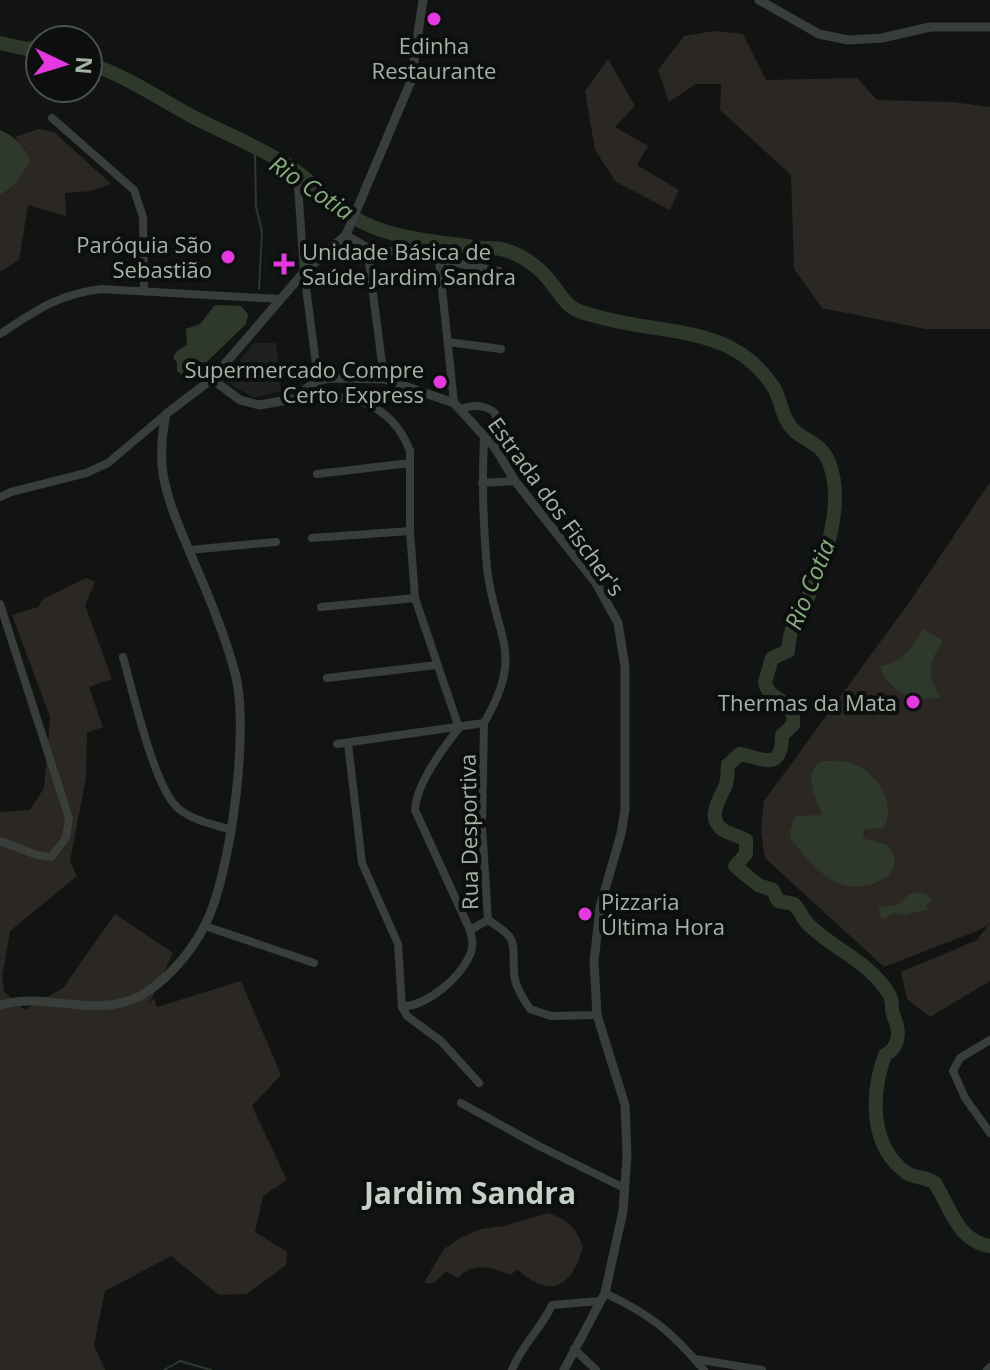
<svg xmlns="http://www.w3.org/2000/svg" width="990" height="1370" viewBox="0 0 990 1370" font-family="'Open Sans',sans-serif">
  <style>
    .built { fill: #1f211f }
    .green { fill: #2b2723 }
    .water { fill: #2e392c }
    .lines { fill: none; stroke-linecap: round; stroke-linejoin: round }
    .stream { stroke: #2e392c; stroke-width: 2 }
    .river { stroke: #2e392c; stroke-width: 14 }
    .minor { stroke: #393e3a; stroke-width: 8 }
    .tertiary { stroke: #393e3a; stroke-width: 9 }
    .poi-dot { fill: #e539e0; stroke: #0d0f0e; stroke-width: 3 }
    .labels { text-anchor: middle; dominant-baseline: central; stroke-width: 8; stroke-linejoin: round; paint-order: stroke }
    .poi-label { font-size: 22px; fill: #a5b3a6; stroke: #0d0f0e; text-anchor: end }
    .street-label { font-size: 22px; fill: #a5b3a6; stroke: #0d0f0e }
    .water-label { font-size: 24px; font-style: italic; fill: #85ad7e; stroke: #0d0f0e }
    .district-label { font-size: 30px; font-weight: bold; fill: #c5d0c7; stroke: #0d0f0e }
  </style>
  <rect width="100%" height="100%" fill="#121413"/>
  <path class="built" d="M253,343H276L281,391L254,398L225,381Z"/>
  <g class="green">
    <path d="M714,31L743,34L766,80L857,78L877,100L952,102L990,107V329H926L822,308L794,269L791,175L720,110L721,84H696L669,102L658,70L684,36Z"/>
    <path d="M608,59L635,106L615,127L648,146L637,165L679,190L670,210L616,182L595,150L585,91Z"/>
    <path d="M39,129L54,132L111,184L91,191L65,193L66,216L28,205L19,260L0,272V196L14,185L25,149L15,137Z"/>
    <path d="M990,482V981L930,1017L907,999L901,972L977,940L989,924L977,931L884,967L765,858L761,831L764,801L908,604Z"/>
    <path d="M86,578L95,582L85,605L112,679L89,687L103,727L87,733L86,778L70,861L77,876L10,931L2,978L4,992L25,1010L63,988L115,914L173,953L149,1004L154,998L157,1007L241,981L281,1075L252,1106L287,1180L263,1196L255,1232L287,1252L286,1265L247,1294L219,1295L171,1256L105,1291L94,1345L105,1370H0V812L30,810L44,788L50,717L12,615L38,607L43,599Z"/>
    <path d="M549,1213C567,1220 577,1228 583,1247C572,1287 550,1300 517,1269L511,1275C494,1268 472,1261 458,1278L446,1271L434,1283H424L444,1249L460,1238L481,1229L504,1226Z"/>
  </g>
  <g class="water">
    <path d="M0,130C17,138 24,145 30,162L15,184L0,196Z"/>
    <path d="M215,305L241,306L248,314L246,324L188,380L177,371V363L173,357L177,351L187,345L186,329L200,324Z"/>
    <path d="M923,629L943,641C927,666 927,671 940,698C914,701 889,693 880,666C902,663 913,648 923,629Z"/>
    <path d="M821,761C830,761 840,760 848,762C875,769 897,802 884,828L864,829L863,838L887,845C913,873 868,893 843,885C823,879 803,855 791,839L790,832L795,816L822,815C816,797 802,775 821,761Z"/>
    <path d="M916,892L928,895L931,901L926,905L928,909L905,915L894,913L882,920L878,907L898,905L907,896Z"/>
  </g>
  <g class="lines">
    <g class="stream">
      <path d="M259,289L262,232L256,207L255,154L259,151"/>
      <path d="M164,1370L180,1361L211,1370"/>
    </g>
    <g class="river">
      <path d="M0,43L27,49L40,47"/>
      <path d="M88,63C126,76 160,99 195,118C227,134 262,148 292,168C316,185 337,210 364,223C396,239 440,242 475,247C485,249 496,247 505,250C525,256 541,269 553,285C559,293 565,303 573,308C583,314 596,316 607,319C669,335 735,326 774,388C780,398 781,411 787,421C798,442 819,438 829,462C846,507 824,560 806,602C796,624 790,625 788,651L772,658L765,682C769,704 796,696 793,725L782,735C782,774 760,757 740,754L728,765C727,771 728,777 726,784C721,798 705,817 723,830C730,834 739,836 746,840V854L735,866L758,885L773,890L778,901L794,904C800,910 802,918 808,924C833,949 871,963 889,994C894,1001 890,1009 894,1017C901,1031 899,1048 885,1055C871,1093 869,1147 907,1173C916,1179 926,1176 935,1183C950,1207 958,1242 990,1246"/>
    </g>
    <g class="minor">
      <path d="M52,118L134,190L143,217L144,291"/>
      <path d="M298,186L304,272L320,395"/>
      <path d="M346,235L367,247L499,271"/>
      <path d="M367,247L384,379"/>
      <path d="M439,260L454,403"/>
      <path d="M0,334C37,310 56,295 101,289L280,299"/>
      <path d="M448,342L501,349"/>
      <path d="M294,399C343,392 390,398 410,451V531L415,598L459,728C443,748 416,785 415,810L470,930C472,938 474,946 470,955C459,979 428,1005 402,1007"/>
      <path d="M460,409C473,405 484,404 495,413L499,428L495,448"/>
      <path d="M317,474L410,463"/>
      <path d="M482,483L515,481"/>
      <path d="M0,497L11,492L86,473L108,463L166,414"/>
      <path d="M312,538L410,531"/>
      <path d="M189,550L276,542"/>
      <path d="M0,604L69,818L66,838L51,857L37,855L0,841"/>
      <path d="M321,607L415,598"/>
      <path d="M123,657C133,691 154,789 179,809C194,821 213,824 231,830"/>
      <path d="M327,678L437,665"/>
      <path d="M348,743L362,863L398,944L402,1007L407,1016L441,1041L479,1083"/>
      <path d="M337,744L484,723C526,651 495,639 487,568C483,525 482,480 484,437"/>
      <path d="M488,920C520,940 512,941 514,973C515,987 523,998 530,1009L551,1016L597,1015"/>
      <path d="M205,926L314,963"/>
      <path d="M470,930L488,920L482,827L484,723"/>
      <path d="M990,1040L960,1058L953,1071L965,1098L990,1133"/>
      <path d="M461,1103L539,1146L624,1188"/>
      <path d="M605,1293C651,1315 671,1331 704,1370"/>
      <path d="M574,1349L596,1370"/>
      <path d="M695,1359L762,1370"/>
      <path d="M512,1370C521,1346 541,1329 552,1305L600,1301"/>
      <path d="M987,1370L990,1367"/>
    </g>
    <g class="tertiary">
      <path d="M423,0L411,81L346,235L304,272L212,379L240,400L259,405L294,399L317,380L333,378L384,379L454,403L495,448L515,481L596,583L618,623L625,667V810L621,834L600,907L594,962L597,1015L625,1105L627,1156L623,1211L605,1293L564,1370"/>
      <path d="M759,0L819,34L848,40L882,38L930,27H990"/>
      <path d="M0,1005C46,992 86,1016 131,1000C162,988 192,952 206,923C231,872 250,728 235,673C225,635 209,596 193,560C182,533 168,504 163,474C160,454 162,434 166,414L212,379"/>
    </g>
  </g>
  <g class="poi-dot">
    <circle cx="434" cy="19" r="8"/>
    <circle cx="228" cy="257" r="8"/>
    <path d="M280 252h8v8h8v8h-8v8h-8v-8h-8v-8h8z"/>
    <circle cx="440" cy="382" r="8"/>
    <circle cx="913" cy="702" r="8"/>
    <circle cx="585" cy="914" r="8"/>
  </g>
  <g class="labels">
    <g class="poi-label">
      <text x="434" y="45" text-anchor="middle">Edinha<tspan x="434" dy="25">Restaurante</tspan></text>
      <text x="212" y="244">Paróquia São<tspan x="212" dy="25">Sebastião</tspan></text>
      <text x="302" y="251" text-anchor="start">Unidade Básica de<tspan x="302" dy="25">Saúde Jardim Sandra</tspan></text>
      <text x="424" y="369">Supermercado Compre<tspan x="424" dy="25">Certo Express</tspan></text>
      <text x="897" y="702">Thermas da Mata</text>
      <text x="601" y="901" text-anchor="start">Pizzaria<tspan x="601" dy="25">Última Hora</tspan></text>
    </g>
    <g class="street-label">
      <text transform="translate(557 506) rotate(54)">Estrada dos Fischer's</text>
      <text transform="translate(468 832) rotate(-91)">Rua Desportiva</text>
    </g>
    <g class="water-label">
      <text transform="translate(312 187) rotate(34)">Rio Cotia</text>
      <text transform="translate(809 584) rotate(-68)">Rio Cotia</text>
    </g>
    <g class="district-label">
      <text x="470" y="1192">Jardim Sandra</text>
    </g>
  </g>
  <g transform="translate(64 64) rotate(94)"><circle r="38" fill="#0d0f0e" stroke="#4a514b" stroke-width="2"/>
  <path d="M0-6L14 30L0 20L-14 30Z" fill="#e539e0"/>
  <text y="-12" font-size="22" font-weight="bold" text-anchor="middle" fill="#a5b3a6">N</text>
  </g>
</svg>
